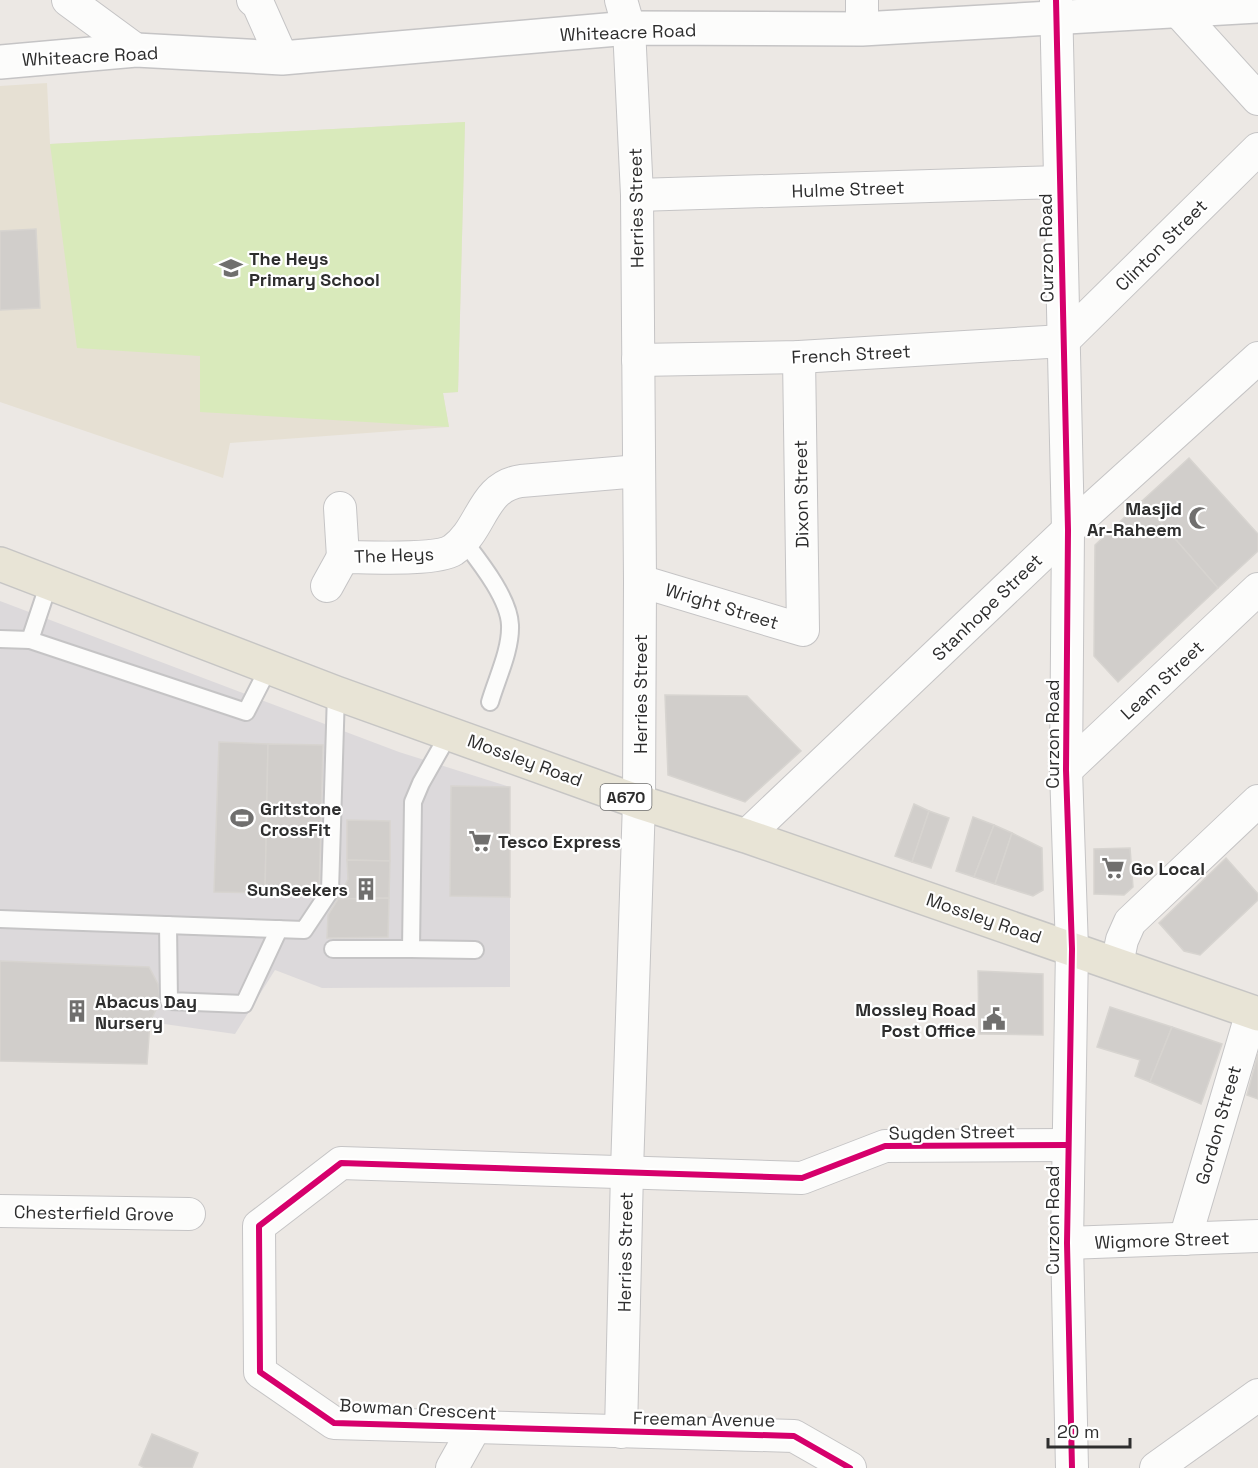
<svg xmlns="http://www.w3.org/2000/svg" width="1258" height="1468" viewBox="0 0 1258 1468" font-family="'Space Grotesk',sans-serif">
  <style>
    .industrial { fill: #dcd9db }
    .education { fill: #e6e0d3 }
    .pitch { fill: #d9eabb }
    .building { fill: #d1cecb; stroke: #d7d4d0; stroke-width: 1.5 }
    .lines { fill: none; stroke-linecap: round; stroke-linejoin: round }
    .service-casing { stroke: #c5c4c5; stroke-width: 20 }
    .minor-casing { stroke: #c5c4c5; stroke-width: 34 }
    .secondary-casing { stroke: #c5c4c5; stroke-width: 36 }
    .primary-casing { stroke: #c6c5c4; stroke-width: 36 }
    .service { stroke: #fcfcfb; stroke-width: 16 }
    .minor { stroke: #fcfcfb; stroke-width: 32 }
    .secondary { stroke: #fcfcfb; stroke-width: 33 }
    .primary { stroke: #e8e4d6; stroke-width: 33 }
    .cycleway-casing { stroke: #fff; stroke-width: 10 }
    .cycleway { stroke: #d6006c; stroke-width: 6 }
    .labels { text-anchor: middle; dominant-baseline: central; stroke-width: 4.5; stroke-linejoin: round; paint-order: stroke }
    .shield { fill: #fff; stroke: #6d6d6d; stroke-width: 1.5 }
    .shield-label { font-size: 16px; font-weight: bold; fill: #2e2e2e }
    .street-label { font-size: 18px; fill: #2e2e2e; stroke: #fff }
    .poi-label { font-size: 18px; font-weight: bold; fill: #2e2e2e; stroke: #fff; text-anchor: start }
  </style>
  <rect width="100%" height="100%" fill="#ece8e4"/>
  <path class="industrial" d="M0,601L399,752L510,787V987L322,988L275,970L235,1034L150,1022L160,1001L158,984L149,967L0,961Z"/>
  <path class="education" d="M47,83L50,144L465,122L458,392L443,393L449,427L230,443L223,478L0,402V86Z"/>
  <path class="pitch" d="M465,122L458,392L443,393L449,427L200,412V356L77,348L50,144Z"/>
  <g class="building">
    <path d="M36,229L40,308L0,310V231Z"/>
    <path d="M1189,458L1258,534V551L1218,588L1142,501Z"/>
    <path d="M1142,501L1218,588L1118,682L1094,656L1095,545Z"/>
    <path d="M665,695L747,696L801,751L745,802L668,775Z"/>
    <path d="M219,742L268,744L265,893L214,892Z"/>
    <path d="M268,744L323,745L319,895L265,893Z"/>
    <path d="M451,786L510,787V897L450,896Z"/>
    <path d="M914,804L929,811L912,862L895,856Z"/>
    <path d="M929,811L949,818L931,868L912,862Z"/>
    <path d="M973,817L994,825L974,877L956,871Z"/>
    <path d="M347,820L390,821V861L347,860Z"/>
    <path d="M994,825L1012,833L995,884L974,877Z"/>
    <path d="M1012,833L1042,848L1043,890L1033,896L995,884Z"/>
    <path d="M1130,848L1133,887L1124,895L1094,894V849Z"/>
    <path d="M1226,858L1258,894V900L1200,955L1184,951L1159,923Z"/>
    <path d="M347,860L390,861L389,898L338,899L348,879Z"/>
    <path d="M389,898L388,937L327,938L328,915L338,899Z"/>
    <path d="M0,961L149,967L158,984L160,1001L150,1022L147,1064L0,1061Z"/>
    <path d="M978,971L1043,974V1035L979,1034Z"/>
    <path d="M1110,1007L1172,1027L1150,1082L1135,1076L1140,1060L1097,1047Z"/>
    <path d="M1172,1027L1222,1044L1201,1104L1150,1082Z"/>
    <path d="M1258,1054V1099L1247,1095Z"/>
    <path d="M152,1434L198,1453L192,1468H145L139,1465Z"/>
  </g>
  <g class="lines">
    <g class="service-casing">
      <g id="service">
        <path d="M463,540C479,561 509,598 510,625C511,650 497,678 490,702"/>
        <path d="M0,639L30,640L246,712L269,667"/>
        <path d="M30,640L49,583"/>
        <path d="M450,732L421,783L413,802L411,949L475,950"/>
        <path d="M0,919L304,930L330,891L336,693"/>
        <path d="M168,925L169,1001L244,1004L279,929"/>
        <path d="M333,949H411"/>
      </g>
    </g>
    <g class="minor-casing">
      <g id="minor">
        <path d="M68,0L136,50"/>
        <path d="M253,0L258,4L282,58"/>
        <path d="M621,0L629,28L637,195L640,581L639,802L627,1171L621,1432"/>
        <path d="M862,0V29"/>
        <path d="M1056,0L1068,530L1066,770L1072,949L1067,1243L1072,1468"/>
        <path d="M1178,11L1258,99"/>
        <path d="M637,195L1060,182"/>
        <path d="M638,360L799,357L1063,341L1258,149"/>
        <path d="M340,508L343,557C366,557 436,561 453,550C483,529 481,487 521,481L639,471"/>
        <path d="M640,581L803,630L799,357"/>
        <path d="M327,586L343,557"/>
        <path d="M1066,770L1258,589"/>
        <path d="M746,836L1068,530L1258,358"/>
        <path d="M1117,964L1122,940L1130,922L1258,801"/>
        <path d="M0,1211L189,1214"/>
        <path d="M1185,1239L1252,1012"/>
        <path d="M1067,1243L1258,1236"/>
        <path d="M452,1468L475,1427"/>
        <path d="M850,1468L794,1436L334,1423L260,1372L259,1226L341,1163L802,1178L885,1146L1067,1145"/>
        <path d="M1156,1468L1258,1395"/>
      </g>
    </g>
    <g class="secondary-casing">
      <path id="secondary" d="M0,62L136,50L282,58L629,28L862,29L1258,6"/>
    </g>
    <g class="primary-casing">
      <path id="primary" d="M0,564L336,693L639,802L746,836L1258,1014"/>
    </g>
    <use href="#service" class="service"/>
    <use href="#minor" class="minor"/>
    <use href="#secondary" class="secondary"/>
    <use href="#primary" class="primary"/>
    <g class="cycleway-casing">
      <g id="cycleway">
        <path d="M1056,0L1068,530L1066,770L1072,949L1067,1243L1072,1468"/>
        <path d="M850,1468L794,1436L334,1423L260,1372L259,1226L341,1163L802,1178L885,1146L1067,1145"/>
      </g>
    </g>
    <use href="#cycleway" class="cycleway"/>
  </g>
  <defs>
    <g id="school-bare" transform="scale(1.8)"><path d="M0-5L7-2L0 1L-7-2ZM-4 1L0 2.5L4 1V4Q0 6-4 4Z" fill="#706f6e" stroke="#fff" stroke-width="2.5" paint-order="stroke"/></g>
    <g id="mosque-bare" transform="scale(1.8)"><path d="M3.5-4.9A6 6 0 1 0 3.5 4.9A5 5 0 1 1 3.5-4.9Z" fill="#706f6e" stroke="#fff" stroke-width="2.5" paint-order="stroke"/></g>
    <g id="stadium-bare" transform="scale(1.8)"><path d="M0-5a6.5 5 0 1 0 0 10a6.5 5 0 1 0 0-10ZM-3.5-1.8h7v3.6h-7Z" fill="#706f6e" stroke="#fff" stroke-width="2.5" paint-order="stroke"/></g>
    <g id="supermarket-bare" transform="scale(1.8)"><path d="M-6-5.5h2.5l.6 2H6L4.5 2H-2.5L-4.4-4H-6ZM-1.5 3.2a1.3 1.3 0 1 0 .1 0ZM3 3.2a1.3 1.3 0 1 0 .1 0Z" fill="#706f6e" stroke="#fff" stroke-width="2.5" paint-order="stroke"/></g>
    <g id="building-bare" transform="scale(1.8)"><path d="M-4-6H4V6H1V3H-1V6H-4ZM-2.5-4.3h1.7v1.8h-1.7ZM.8-4.3h1.7v1.8H.8ZM-2.5-1h1.7V.8h-1.7ZM.8-1h1.7V.8H.8Z" fill="#706f6e" stroke="#fff" stroke-width="2.5" paint-order="stroke"/></g>
    <g id="civic-bare" transform="scale(1.8)"><path d="M-.6-6.5H3V-4.5H.6V-3L4-1V1h2V6H-6V1h2V-1L-.6-3ZM-1.2 2.5V6h2.4V2.5Z" fill="#706f6e" stroke="#fff" stroke-width="2.5" paint-order="stroke"/></g>
  </defs>
  <g fill-rule="evenodd">
    <use href="#school-bare" x="231" y="268"/>
    <use href="#mosque-bare" x="1200" y="518"/>
    <use href="#stadium-bare" x="242" y="818"/>
    <use href="#supermarket-bare" x="480" y="841"/>
    <use href="#supermarket-bare" x="1113" y="868"/>
    <use href="#building-bare" x="366" y="889"/>
    <use href="#building-bare" x="77" y="1011"/>
    <use href="#civic-bare" x="994" y="1019"/>
  </g>
  <g class="labels">
    <rect class="shield" x="600.5" y="784" width="51" height="26" rx="4.5"/>
    <g class="shield-label">
      <text x="626" y="797">A670</text>
    </g>
    <g class="street-label">
      <text transform="translate(628 32) rotate(-2)">Whiteacre Road</text>
      <text transform="translate(90 56) rotate(-3)">Whiteacre Road</text>
      <text transform="translate(848 189) rotate(-2)">Hulme Street</text>
      <text transform="translate(636 208) rotate(-91)">Herries Street</text>
      <text transform="translate(1161 245) rotate(-45)">Clinton Street</text>
      <text transform="translate(1046 248) rotate(-91)">Curzon Road</text>
      <text transform="translate(851 354) rotate(-3)">French Street</text>
      <text transform="translate(801 494) rotate(-91)">Dixon Street</text>
      <text transform="translate(394 555) rotate(-2)">The Heys</text>
      <text transform="translate(722 606) rotate(17)">Wright Street</text>
      <text transform="translate(987 607) rotate(-44)">Stanhope Street</text>
      <text transform="translate(1162 680) rotate(-43)">Leam Street</text>
      <text transform="translate(640 694) rotate(-90)">Herries Street</text>
      <text transform="translate(1052 734) rotate(-90)">Curzon Road</text>
      <text transform="translate(525 760) rotate(20)">Mossley Road</text>
      <text transform="translate(984 918) rotate(19)">Mossley Road</text>
      <text transform="translate(1218 1125) rotate(-74)">Gordon Street</text>
      <text transform="translate(952 1132) rotate(-1)">Sugden Street</text>
      <text transform="translate(94 1213) rotate(1)">Chesterfield Grove</text>
      <text transform="translate(1052 1220) rotate(-90)">Curzon Road</text>
      <text transform="translate(1162 1240) rotate(-2)">Wigmore Street</text>
      <text transform="translate(625 1252) rotate(-89)">Herries Street</text>
      <text transform="translate(418 1409) rotate(3)">Bowman Crescent</text>
      <text transform="translate(704 1419) rotate(1)">Freeman Avenue</text>
    </g>
    <g class="poi-label">
      <text x="249" y="258">The Heys<tspan x="249" dy="21">Primary School</tspan></text>
      <text x="1182" y="508" text-anchor="end">Masjid<tspan x="1182" dy="21">Ar-Raheem</tspan></text>
      <text x="260" y="808">Gritstone<tspan x="260" dy="21">CrossFit</tspan></text>
      <text x="498" y="841">Tesco Express</text>
      <text x="1131" y="868">Go Local</text>
      <text x="348" y="889" text-anchor="end">SunSeekers</text>
      <text x="95" y="1001">Abacus Day<tspan x="95" dy="21">Nursery</tspan></text>
      <text x="976" y="1009" text-anchor="end">Mossley Road<tspan x="976" dy="21">Post Office</tspan></text>
    </g>
  </g>
  <path d="M1048 1438v9h82v-9" fill="none" stroke="#2e2e2e" stroke-width="3"/>
  <text x="1057" y="1438" font-size="18" fill="#2e2e2e" stroke="#ffffff" stroke-width="4.5" paint-order="stroke">20 m</text>
</svg>
